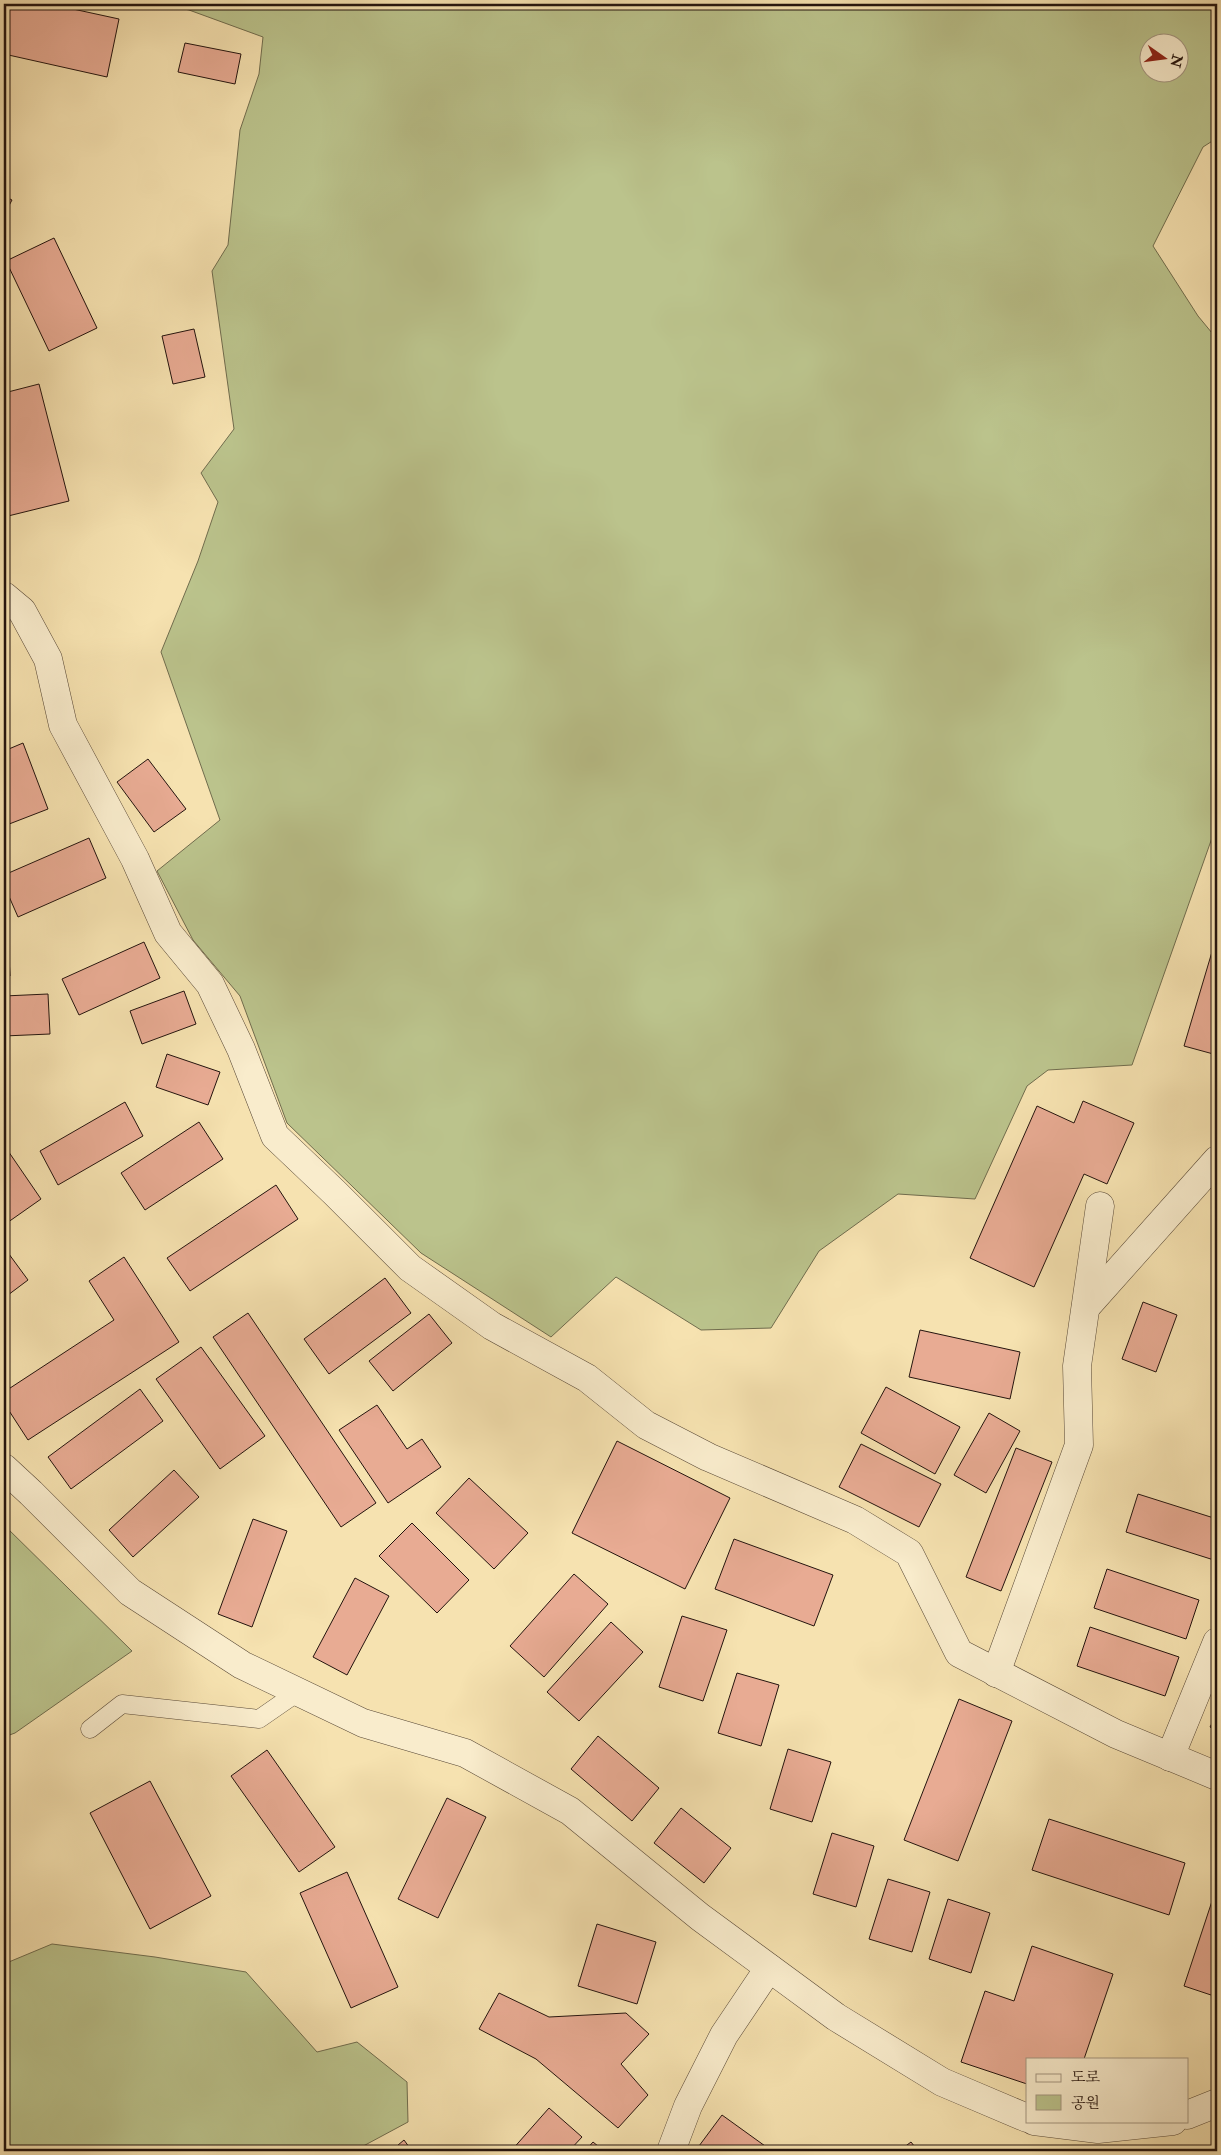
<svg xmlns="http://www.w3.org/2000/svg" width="1221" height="2155" viewBox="0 0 1221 2155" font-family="'IM FELL Double Pica','Noto Serif KR',serif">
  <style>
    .green { fill: #bbc38c; stroke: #706c4d; fill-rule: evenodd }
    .building { fill: #e8ab93; stroke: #24140e }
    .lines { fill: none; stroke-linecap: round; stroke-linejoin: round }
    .lane-casing { stroke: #584836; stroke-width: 19 }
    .street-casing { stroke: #584836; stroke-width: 29 }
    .lane { stroke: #f9eccc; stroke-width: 18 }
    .street { stroke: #f9eccc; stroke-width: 28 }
  </style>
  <rect width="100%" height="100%" fill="#f6e2b0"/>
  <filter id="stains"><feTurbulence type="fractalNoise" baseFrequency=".004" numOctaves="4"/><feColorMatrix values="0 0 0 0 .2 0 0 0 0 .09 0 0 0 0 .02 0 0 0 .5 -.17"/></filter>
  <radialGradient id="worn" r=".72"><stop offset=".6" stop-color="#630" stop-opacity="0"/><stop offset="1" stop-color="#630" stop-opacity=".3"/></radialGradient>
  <g class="green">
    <path d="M163,4H1217V138L1203,147L1153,246L1198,316L1217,339V822L1213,835L1132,1065L1048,1070L1027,1086L975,1199L898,1194L819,1251L771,1328L701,1330L616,1277L551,1337L421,1253L287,1123L240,996L193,940L157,871L220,820L161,652L198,561L218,502L201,473L234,429L212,271L228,245L240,130L259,74L263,37L189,10ZM1148,42H1178V72H1148Z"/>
    <path d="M4,1525L132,1651L15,1733L4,1737Z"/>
    <path d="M52,1944L155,1957L246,1972L317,2052L357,2042L407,2082L408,2122L354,2151H4V1964Z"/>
  </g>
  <g class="building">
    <path d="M4,4H50L119,19L107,77L4,54Z"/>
    <path d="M185,43L241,54L235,84L178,72Z"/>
    <path d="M4,196L12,200L4,215Z"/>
    <path d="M54,238L97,328L49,351L6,261Z"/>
    <path d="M194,329L205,377L173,384L162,336Z"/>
    <path d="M39,384L69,501L4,517V393Z"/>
    <path d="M4,680L9,696L4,698Z"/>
    <path d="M23,743L48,809L4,826V751Z"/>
    <path d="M148,759L186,809L154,832L117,782Z"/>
    <path d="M89,838L106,878L18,917L4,885V875Z"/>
    <path d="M1217,935V1055L1184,1046Z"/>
    <path d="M4,938H8L10,976H4Z"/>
    <path d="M144,942L160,978L79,1015L62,979Z"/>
    <path d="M184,991L196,1024L142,1044L130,1011Z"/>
    <path d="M48,994L50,1034L4,1036V996Z"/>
    <path d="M167,1054L220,1072L208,1105L156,1087Z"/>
    <path d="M1083,1101L1134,1123L1107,1184L1084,1174L1034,1287L970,1258L1037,1106L1074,1123Z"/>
    <path d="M125,1102L143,1136L58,1185L40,1151Z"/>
    <path d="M199,1122L223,1159L145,1210L121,1173Z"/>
    <path d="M4,1145L41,1199L4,1225Z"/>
    <path d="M276,1185L298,1219L190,1291L167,1258Z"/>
    <path d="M6,1250L28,1280L4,1298V1251Z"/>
    <path d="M124,1257L179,1342L28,1440L4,1403V1392L114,1320L89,1281Z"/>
    <path d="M385,1278L411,1313L329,1374L304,1339Z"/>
    <path d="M1143,1302L1177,1315L1156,1372L1122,1359Z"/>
    <path d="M248,1313L376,1503L341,1527L213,1337Z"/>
    <path d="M429,1314L452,1343L393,1391L369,1361Z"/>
    <path d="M920,1330L1020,1352L1010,1399L909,1377Z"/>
    <path d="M201,1347L265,1436L220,1469L156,1379Z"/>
    <path d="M886,1387L960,1427L935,1474L861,1433Z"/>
    <path d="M140,1389L163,1421L71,1489L48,1457Z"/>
    <path d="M377,1405L407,1449L422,1439L441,1467L388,1503L339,1430Z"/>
    <path d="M989,1413L1020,1431L986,1493L954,1475Z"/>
    <path d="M617,1441L730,1498L685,1589L572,1533Z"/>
    <path d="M861,1444L941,1484L919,1527L839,1487Z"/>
    <path d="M1016,1448L1052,1462L1001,1591L966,1577Z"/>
    <path d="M174,1470L199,1497L133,1557L109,1530Z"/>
    <path d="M469,1478L528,1533L494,1569L436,1513Z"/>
    <path d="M1138,1494L1217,1519V1561L1126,1532Z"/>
    <path d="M253,1519L287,1531L252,1627L218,1614Z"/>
    <path d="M412,1523L469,1580L437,1613L379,1556Z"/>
    <path d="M734,1539L833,1575L814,1626L715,1589Z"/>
    <path d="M1107,1569L1199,1600L1186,1639L1094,1608Z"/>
    <path d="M574,1574L608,1604L544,1677L510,1646Z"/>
    <path d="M355,1578L389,1596L347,1675L313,1657Z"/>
    <path d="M682,1616L727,1630L703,1701L659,1687Z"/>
    <path d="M611,1622L643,1652L579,1721L547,1692Z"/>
    <path d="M1090,1627L1179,1657L1165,1696L1077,1666Z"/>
    <path d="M737,1673L779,1685L761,1746L718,1733Z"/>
    <path d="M959,1699L1012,1721L958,1861L904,1840Z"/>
    <path d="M1217,1714V1731L1210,1727Z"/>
    <path d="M598,1736L659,1788L632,1821L571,1769Z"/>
    <path d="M788,1749L831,1762L812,1822L770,1809Z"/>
    <path d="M267,1750L335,1847L299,1872L231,1776Z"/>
    <path d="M150,1781L211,1896L150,1929L90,1813Z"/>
    <path d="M447,1798L486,1817L438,1918L398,1899Z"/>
    <path d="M681,1808L731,1848L704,1883L654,1843Z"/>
    <path d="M1049,1819L1185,1863L1169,1915L1032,1870Z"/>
    <path d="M832,1833L874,1846L856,1907L813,1894Z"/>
    <path d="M347,1872L398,1987L351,2008L300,1893Z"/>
    <path d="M888,1879L930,1892L912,1952L869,1939Z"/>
    <path d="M1217,1886V1997L1184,1986Z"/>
    <path d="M948,1899L990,1913L971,1973L929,1959Z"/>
    <path d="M597,1924L656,1942L637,2004L578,1986Z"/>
    <path d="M1032,1946L1113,1974L1084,2059H1027V2084L961,2062L985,1991L1014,2001Z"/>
    <path d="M499,1993L549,2017L626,2013L649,2034L621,2064L648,2095L618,2128L536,2059L479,2029Z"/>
    <path d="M549,2108L582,2137L569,2151H511Z"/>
    <path d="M722,2115L772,2151H706L699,2146Z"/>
    <path d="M404,2140L412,2151H391Z"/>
    <path d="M593,2142L604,2151H585Z"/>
    <path d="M911,2142L918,2151H899Z"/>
  </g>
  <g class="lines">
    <g class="lane-casing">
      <path id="lane" d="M90,1729L122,1704L259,1719L298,1692"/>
    </g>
    <g class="street-casing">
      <g id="street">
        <path d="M4,596L22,611L48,659L63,725L135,859L168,933L210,984L241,1049L275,1136L335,1193L410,1268L492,1326L587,1378L646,1425L708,1457L855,1520L909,1553L959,1653L1116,1734L1217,1776"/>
        <path d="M1086,1307L1217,1160"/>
        <path d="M4,1468L31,1493L130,1592L242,1665L363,1723L465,1753L570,1811L700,1917L836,2017L942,2082L1027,2118"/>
        <path d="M996,1673L1079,1445L1077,1366L1100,1206"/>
        <path d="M1170,1757L1217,1642"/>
        <path d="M1187,2115L1217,2103"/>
        <path d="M1034,2121L1098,2129L1173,2121"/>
        <path d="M671,2151L688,2106L724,2035L769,1968"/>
      </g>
    </g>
    <use href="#lane" class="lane"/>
    <use href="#street" class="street"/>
  </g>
  <rect width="1221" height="2155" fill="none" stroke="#f6e2b0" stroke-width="20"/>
  <rect x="5" y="5" width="1211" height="2145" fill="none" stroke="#24140e" stroke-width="2.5"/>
  <rect x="10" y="10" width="1201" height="2135" fill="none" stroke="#24140e"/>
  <rect x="1026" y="2058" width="162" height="65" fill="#f9eccc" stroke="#a49680"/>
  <rect x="1036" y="2074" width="25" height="8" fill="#f9eccc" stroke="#a49680"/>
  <text x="1071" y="2082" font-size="15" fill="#24140e">도로</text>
  <rect x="1036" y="2095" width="25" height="15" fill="#bbc38c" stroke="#a49680"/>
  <text x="1071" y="2108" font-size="15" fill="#24140e">공원</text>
  <g transform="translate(1164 58) rotate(104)"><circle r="24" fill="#f9eccc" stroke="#a49680"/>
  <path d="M0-4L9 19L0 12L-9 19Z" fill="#8f2418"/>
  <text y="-8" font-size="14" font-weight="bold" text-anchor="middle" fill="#24140e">N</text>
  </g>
  <rect width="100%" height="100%" filter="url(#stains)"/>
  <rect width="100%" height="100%" fill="url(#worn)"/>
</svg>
